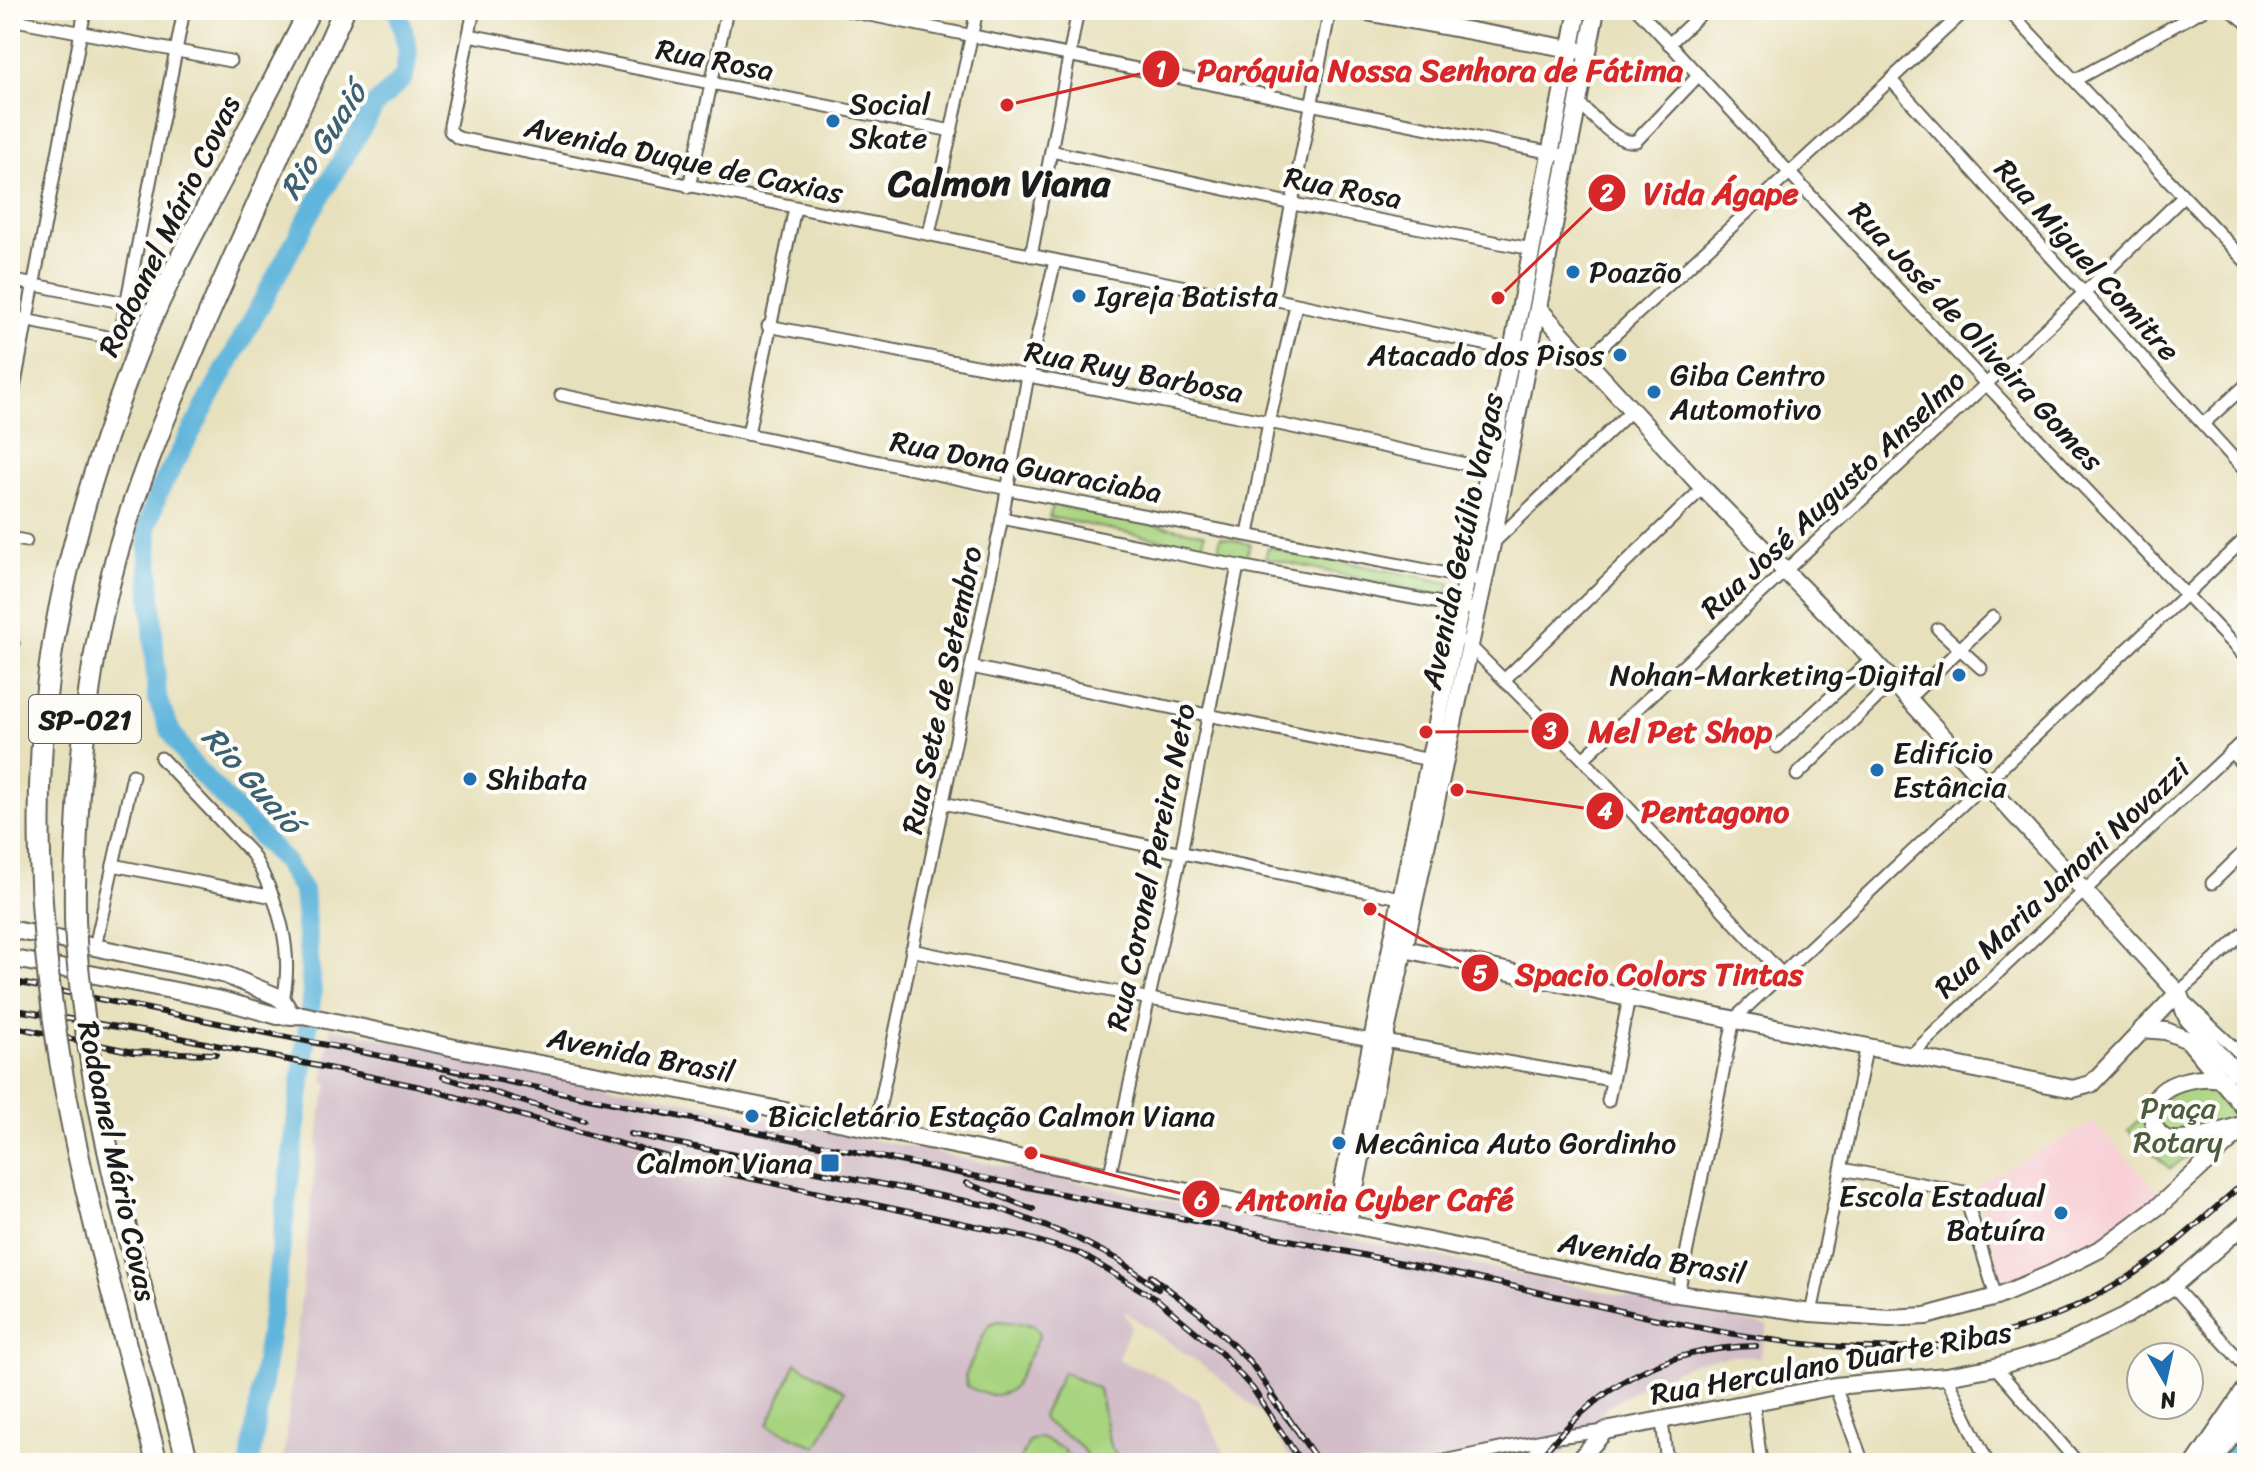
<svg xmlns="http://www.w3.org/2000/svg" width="2257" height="1473" viewBox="0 0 2257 1473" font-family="Sriracha,sans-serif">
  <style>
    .built { fill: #f7cfd5 }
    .industrial { fill: #d2bdc8 }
    .green { fill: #a8d37f; stroke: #62784e; stroke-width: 2 }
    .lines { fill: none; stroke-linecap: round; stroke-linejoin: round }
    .river { stroke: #60b5dc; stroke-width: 20 }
    .street-casing { stroke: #636154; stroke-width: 15 }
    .secondary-casing { stroke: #636154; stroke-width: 20 }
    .street { stroke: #fff; stroke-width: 11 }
    .secondary { stroke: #fff; stroke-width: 16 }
    .rail-casing { stroke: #1c1c1c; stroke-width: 6 }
    .rail { stroke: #fdfcf7; stroke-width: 3; stroke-dasharray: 9; stroke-linecap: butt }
    .highway-bridge-casing { stroke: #636154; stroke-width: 24; stroke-linecap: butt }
    .highway-bridge { stroke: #fff; stroke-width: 20 }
    .poi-dot { fill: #1f6fb2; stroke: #fdfcf7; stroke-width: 3 }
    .labels { text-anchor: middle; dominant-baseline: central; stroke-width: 8; stroke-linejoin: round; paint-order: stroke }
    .shield { fill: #fdfcf7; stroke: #605f5e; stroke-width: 2 }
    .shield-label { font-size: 28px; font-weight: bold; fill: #1c1c1c }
    .street-label { font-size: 30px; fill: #1c1c1c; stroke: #fdfcf7 }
    .poi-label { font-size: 30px; fill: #1c1c1c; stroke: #fdfcf7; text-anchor: start }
    .park-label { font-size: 30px; fill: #4d5c3f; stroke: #fdfcf7 }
    .water-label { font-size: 32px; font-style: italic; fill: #3b6172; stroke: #fdfcf7 }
    .district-label { font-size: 38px; font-weight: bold; fill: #1c1c1c; stroke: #fdfcf7 }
    .leader { fill: none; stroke: #d62828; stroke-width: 3 }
    .callout-dot { fill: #d62828; stroke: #fdfcf7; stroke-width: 3 }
    .mark-label { font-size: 24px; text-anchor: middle; font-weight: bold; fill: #fff }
    .callout-label { font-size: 32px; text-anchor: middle; font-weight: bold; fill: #d62828; stroke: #fdfcf7; stroke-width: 8; stroke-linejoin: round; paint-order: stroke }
  </style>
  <rect width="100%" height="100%" fill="#fdfcf7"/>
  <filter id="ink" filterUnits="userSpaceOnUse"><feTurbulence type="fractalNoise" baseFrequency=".0125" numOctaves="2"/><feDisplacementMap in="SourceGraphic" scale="16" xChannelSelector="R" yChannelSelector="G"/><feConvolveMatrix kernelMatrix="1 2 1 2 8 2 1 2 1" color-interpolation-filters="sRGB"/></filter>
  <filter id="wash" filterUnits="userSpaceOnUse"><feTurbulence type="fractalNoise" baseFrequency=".006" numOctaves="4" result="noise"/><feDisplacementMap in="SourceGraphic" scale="32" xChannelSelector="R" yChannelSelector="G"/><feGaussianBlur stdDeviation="1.8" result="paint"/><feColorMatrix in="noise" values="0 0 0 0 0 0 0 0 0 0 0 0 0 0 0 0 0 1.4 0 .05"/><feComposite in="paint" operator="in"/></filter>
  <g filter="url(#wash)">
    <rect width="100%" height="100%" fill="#e7e0bc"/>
    <path class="built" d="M2093,1122L2160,1193L2113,1233L2086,1250L2005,1288L1978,1184Z"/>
    <path class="industrial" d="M331,1028L1214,1210L1768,1326L1759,1358L1736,1355L1699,1361L1648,1382L1607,1407L1553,1463H1293L1262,1414L1216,1375L1124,1311L1131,1326L1117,1360L1152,1373L1199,1400L1229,1463H283L321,1113L329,1083L323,1082Z"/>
    <g class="green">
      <path d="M1053,505L1205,534L1202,548L1049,517Z"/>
      <path d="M1220,537L1250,544L1246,559L1218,553Z"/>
      <path d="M1268,547L1450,583L1446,597L1265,558Z"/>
      <path d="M2209,1069C2231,1080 2247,1083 2247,1111L2170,1169L2128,1130L2159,1101Z"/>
      <path d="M998,1321L1034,1325L1039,1332V1337L1013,1388C997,1400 983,1395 967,1386L965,1376L986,1330L990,1324Z"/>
      <path d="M796,1363L845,1391L817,1447L768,1425Z"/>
      <path d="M1063,1372L1099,1389L1110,1446L1122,1463H1089C1083,1440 1061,1434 1044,1421L1042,1416Z"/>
      <path d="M1039,1437L1062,1448L1074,1463H1019L1029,1441Z"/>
    </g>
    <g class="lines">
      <g class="river">
        <path d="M250,1463L275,1295L312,993L303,890L283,860L190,762L170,730L157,698L147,527L158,493L311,212L376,104L404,77L408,51L398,10"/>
        <path d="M2228,1463L2247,1437"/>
      </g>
    </g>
  </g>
  <g filter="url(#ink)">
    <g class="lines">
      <g class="street-casing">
        <g id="street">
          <path d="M474,10L450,125V131L458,138L1205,291L1273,299L1512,350L1532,342"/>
          <path d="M845,10L1567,156"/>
          <path d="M1638,10L1986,384L2247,659"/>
          <path d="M2008,10L2247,263"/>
          <path d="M2231,10L2247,23"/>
          <path d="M10,19L230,61"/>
          <path d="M469,35L952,131"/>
          <path d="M1669,44L1705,10"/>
          <path d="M1891,80L2247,473"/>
          <path d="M2075,80L2203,10"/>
          <path d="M1578,103C1593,115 1616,145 1636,141L1699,75"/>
          <path d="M1051,151L1293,204L1532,249"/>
          <path d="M689,187L727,10"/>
          <path d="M929,234L977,10"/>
          <path d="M1031,256L1078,10"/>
          <path d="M10,280L126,303"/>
          <path d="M1273,299L1330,10"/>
          <path d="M10,317L107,337"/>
          <path d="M122,325L184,10"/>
          <path d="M768,326L1269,422L1489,469"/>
          <path d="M1585,362L1966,10"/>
          <path d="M561,395L1008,489L1483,581"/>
          <path d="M10,410L85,10"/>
          <path d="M2203,424L2247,384"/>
          <path d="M748,434L795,208"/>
          <path d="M1002,518L1207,560L1478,610"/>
          <path d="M1248,535L1269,422L1296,305"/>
          <path d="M10,538L26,541"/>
          <path d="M1492,544L1631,411"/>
          <path d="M1938,629L1981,668"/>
          <path d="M1465,641L1583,759L1782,974"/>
          <path d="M10,642L13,643"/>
          <path d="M971,667L1430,760"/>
          <path d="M1505,679L1703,488"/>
          <path d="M1908,699L1993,617"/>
          <path d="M1777,747L1872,659"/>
          <path d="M2231,752L2247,769"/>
          <path d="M161,758L252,854C279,899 295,953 282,1004"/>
          <path d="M1583,759L2084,293L2183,197"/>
          <path d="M1797,775L1893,682"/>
          <path d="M943,803L1400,898"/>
          <path d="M113,865L273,897"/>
          <path d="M2212,883L2247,849"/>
          <path d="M95,947L133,775"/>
          <path d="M911,950L1150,999L1371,1040"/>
          <path d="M2178,993L2247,930"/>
          <path d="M2183,1000L2247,1060"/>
          <path d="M1384,1041L1611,1080"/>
          <path d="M1911,1055L2247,737"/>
          <path d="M1608,1101L1629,998"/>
          <path d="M875,1129L1002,518L1028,376L1055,261"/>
          <path d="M1842,1169L1964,1192L1996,1297"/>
          <path d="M1109,1178L1181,853L1238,566"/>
          <path d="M2173,1286L2247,1368"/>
          <path d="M1678,1294L1734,1019L2247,537"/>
          <path d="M1811,1313L1867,1045"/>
          <path d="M1995,1367L2078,1463"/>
          <path d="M1946,1376L1988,1463"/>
          <path d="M1835,1386L1863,1463"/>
          <path d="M1753,1401L1761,1463"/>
          <path d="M1662,1421L1667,1463"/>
          <path d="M1434,1463L1557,1437L1605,1431"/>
          <path d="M1528,1463L1543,1441"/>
        </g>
      </g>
      <g class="secondary-casing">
        <g id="secondary">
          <path d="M1355,10L1582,51"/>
          <path d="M1539,309L1703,488L1872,659L2178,993C2183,1000 2182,1009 2188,1019L2247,1085"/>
          <path d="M10,929L226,975L276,996L283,1001L292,1016"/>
          <path d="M1405,949L1629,998L2073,1089L2091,1084L2178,993"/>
          <path d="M10,958L221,1000L278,1016L303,1015L460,1049L679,1090L1348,1224L1678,1294L1811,1313L1889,1318L1926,1316L1996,1297L2051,1274L2102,1248L2160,1205L2247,1125"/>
          <path d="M2142,1029L2166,1031L2188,1040L2247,1111"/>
          <path d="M2223,1080C2205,1074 2165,1081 2155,1100C2148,1116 2154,1138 2172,1140C2192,1142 2226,1129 2245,1124"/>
          <path d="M1335,1221L1489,469L1578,10"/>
          <path d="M1348,1224L1384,1041L1492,544L1596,10"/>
          <path d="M1576,1463L1605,1431L1835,1386L1946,1376L1995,1367L2056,1349L2125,1316L2173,1286L2247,1222"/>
          <path d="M2195,1463L2247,1387"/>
          <path d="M2213,1463L2247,1414"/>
          <path d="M2244,1463L2247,1458"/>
        </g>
      </g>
      <use href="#street" class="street"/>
      <use href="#secondary" class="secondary"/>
      <g class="rail-casing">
        <g id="rail">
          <path d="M10,981C445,1068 880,1155 1314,1245C1390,1261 1466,1275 1542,1293C1671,1322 1825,1363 1957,1343C2029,1332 2101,1300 2159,1256C2189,1233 2218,1205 2247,1180"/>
          <path d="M10,1009L171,1036L421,1087L720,1172L1018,1235L1081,1254L1158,1300L1221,1353L1253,1389L1302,1463"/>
          <path d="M10,1026L133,1052L216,1054"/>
          <path d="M443,1077L584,1120"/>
          <path d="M630,1134L996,1207L1078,1239L1119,1260L1158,1289"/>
          <path d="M966,1183L1033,1209"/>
          <path d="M1151,1276L1201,1314L1251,1363L1319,1463"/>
          <path d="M1270,1397L1300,1434"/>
          <path d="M1536,1463C1595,1387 1659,1348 1756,1346"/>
        </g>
      </g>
      <use href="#rail" class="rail"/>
      <g class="highway-bridge-casing">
        <g id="highway-bridge">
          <path d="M157,1463C128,1348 93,1232 70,1115C36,945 26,761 63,591C80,512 106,433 135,358C159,296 191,238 222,179C252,123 281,67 310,10"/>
          <path d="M188,1463C145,1299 95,1135 78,966C73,920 75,874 77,829C81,738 92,646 116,558C141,470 178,386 214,302C257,205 300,107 344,10"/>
        </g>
      </g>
      <use href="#highway-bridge" class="highway-bridge"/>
    </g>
  </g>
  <g class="poi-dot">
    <circle cx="833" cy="121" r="8"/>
    <circle cx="1573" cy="272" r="8"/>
    <circle cx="1079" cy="296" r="8"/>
    <circle cx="1620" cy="355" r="8"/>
    <circle cx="1654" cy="392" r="8"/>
    <circle cx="1959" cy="675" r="8"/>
    <circle cx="1877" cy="770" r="8"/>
    <circle cx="470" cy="779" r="8"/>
    <circle cx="752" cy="1116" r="8"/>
    <circle cx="1339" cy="1143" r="8"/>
    <rect x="820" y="1153" width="20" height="20" rx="4"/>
    <circle cx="2061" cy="1213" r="8"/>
  </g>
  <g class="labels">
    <rect class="shield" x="29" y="695" width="112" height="48" rx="6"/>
    <g class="shield-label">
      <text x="85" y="719">SP-021</text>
    </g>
    <g class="street-label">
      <text transform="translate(715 60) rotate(11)">Rua Rosa</text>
      <text transform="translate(684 160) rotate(12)">Avenida Duque de Caxias</text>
      <text transform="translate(1343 188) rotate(11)">Rua Rosa</text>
      <text transform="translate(169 226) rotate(-64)">Rodoanel Mário Covas</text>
      <text transform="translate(2087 260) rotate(48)">Rua Miguel Comitre</text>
      <text transform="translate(1976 336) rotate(47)">Rua José de Oliveira Gomes</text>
      <text transform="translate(1134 372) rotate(11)">Rua Ruy Barbosa</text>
      <text transform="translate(1026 467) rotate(11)">Rua Dona Guaraciaba</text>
      <text transform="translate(1833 494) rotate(-43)">Rua José Augusto Anselmo</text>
      <text transform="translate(1462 541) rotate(-78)">Avenida Getúlio Vargas</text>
      <text transform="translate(942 690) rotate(-78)">Rua Sete de Setembro</text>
      <text transform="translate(1151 867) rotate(-78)">Rua Coronel Pereira Neto</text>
      <text transform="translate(2062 878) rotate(-43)">Rua Maria Janoni Novazzi</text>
      <text transform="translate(641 1055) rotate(11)">Avenida Brasil</text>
      <text transform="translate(117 1161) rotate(78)">Rodoanel Mário Covas</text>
      <text transform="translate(1652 1258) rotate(10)">Avenida Brasil</text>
      <text transform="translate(1831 1363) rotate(-10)">Rua Herculano Duarte Ribas</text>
    </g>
    <g class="poi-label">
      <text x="849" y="104">Social<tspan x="849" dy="34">Skate</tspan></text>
      <text x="1589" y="272">Poazão</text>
      <text x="1095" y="296">Igreja Batista</text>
      <text x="1604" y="355" text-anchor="end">Atacado dos Pisos</text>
      <text x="1670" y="375">Giba Centro<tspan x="1670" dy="34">Automotivo</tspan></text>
      <text x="1943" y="675" text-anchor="end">Nohan-Marketing-Digital</text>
      <text x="1893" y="753">Edifício<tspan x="1893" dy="34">Estância</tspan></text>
      <text x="486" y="779">Shibata</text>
      <text x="768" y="1116">Bicicletário Estação Calmon Viana</text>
      <text x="1355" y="1143">Mecânica Auto Gordinho</text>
      <text x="812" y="1163" text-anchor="end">Calmon Viana</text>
      <text x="2045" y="1196" text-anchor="end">Escola Estadual<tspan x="2045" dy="34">Batuíra</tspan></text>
    </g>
    <g class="park-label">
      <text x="2178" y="1108">Praça<tspan x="2178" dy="34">Rotary</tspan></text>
    </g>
    <g class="water-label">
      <text transform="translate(323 141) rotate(-57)">Rio Guaió</text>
      <text transform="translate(252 780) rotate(48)">Rio Guaió</text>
    </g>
    <g class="district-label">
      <text x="999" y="183">Calmon Viana</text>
    </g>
  </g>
  <path class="leader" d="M1007 105L1161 69M1498 298L1607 193M1426 732L1550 731M1457 790L1605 811M1370 909L1480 973M1031 1153L1201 1199"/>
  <g class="callout-dot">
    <circle cx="1007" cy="105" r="8"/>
    <circle cx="1498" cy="298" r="8"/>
    <circle cx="1426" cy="732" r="8"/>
    <circle cx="1457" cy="790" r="8"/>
    <circle cx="1370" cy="909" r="8"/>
    <circle cx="1031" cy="1153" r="8"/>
    <circle cx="1161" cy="69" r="20"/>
    <circle cx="1607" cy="193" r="20"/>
    <circle cx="1550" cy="731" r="20"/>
    <circle cx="1605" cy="811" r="20"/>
    <circle cx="1480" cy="973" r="20"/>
    <circle cx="1201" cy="1199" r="20"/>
  </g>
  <g class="mark-label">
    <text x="1161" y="78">1</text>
    <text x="1607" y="201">2</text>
    <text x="1550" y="739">3</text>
    <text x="1605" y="819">4</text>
    <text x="1480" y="982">5</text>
    <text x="1201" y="1208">6</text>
  </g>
  <g class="callout-label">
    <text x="1440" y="81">Paróquia Nossa Senhora de Fátima</text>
    <text x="1721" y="204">Vida Ágape</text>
    <text x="1680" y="742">Mel Pet Shop</text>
    <text x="1715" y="822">Pentagono</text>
    <text x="1659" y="985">Spacio Colors Tintas</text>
    <text x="1375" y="1210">Antonia Cyber Café</text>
  </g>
  <rect width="2257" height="1473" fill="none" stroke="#fdfcf7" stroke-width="40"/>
  <g transform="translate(2165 1381) rotate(171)"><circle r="38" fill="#fdfcf7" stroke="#a3a29f" stroke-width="2"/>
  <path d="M0-6L14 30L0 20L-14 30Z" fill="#1f6fb2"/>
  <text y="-12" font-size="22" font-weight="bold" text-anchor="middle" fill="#1c1c1c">N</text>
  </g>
</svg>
